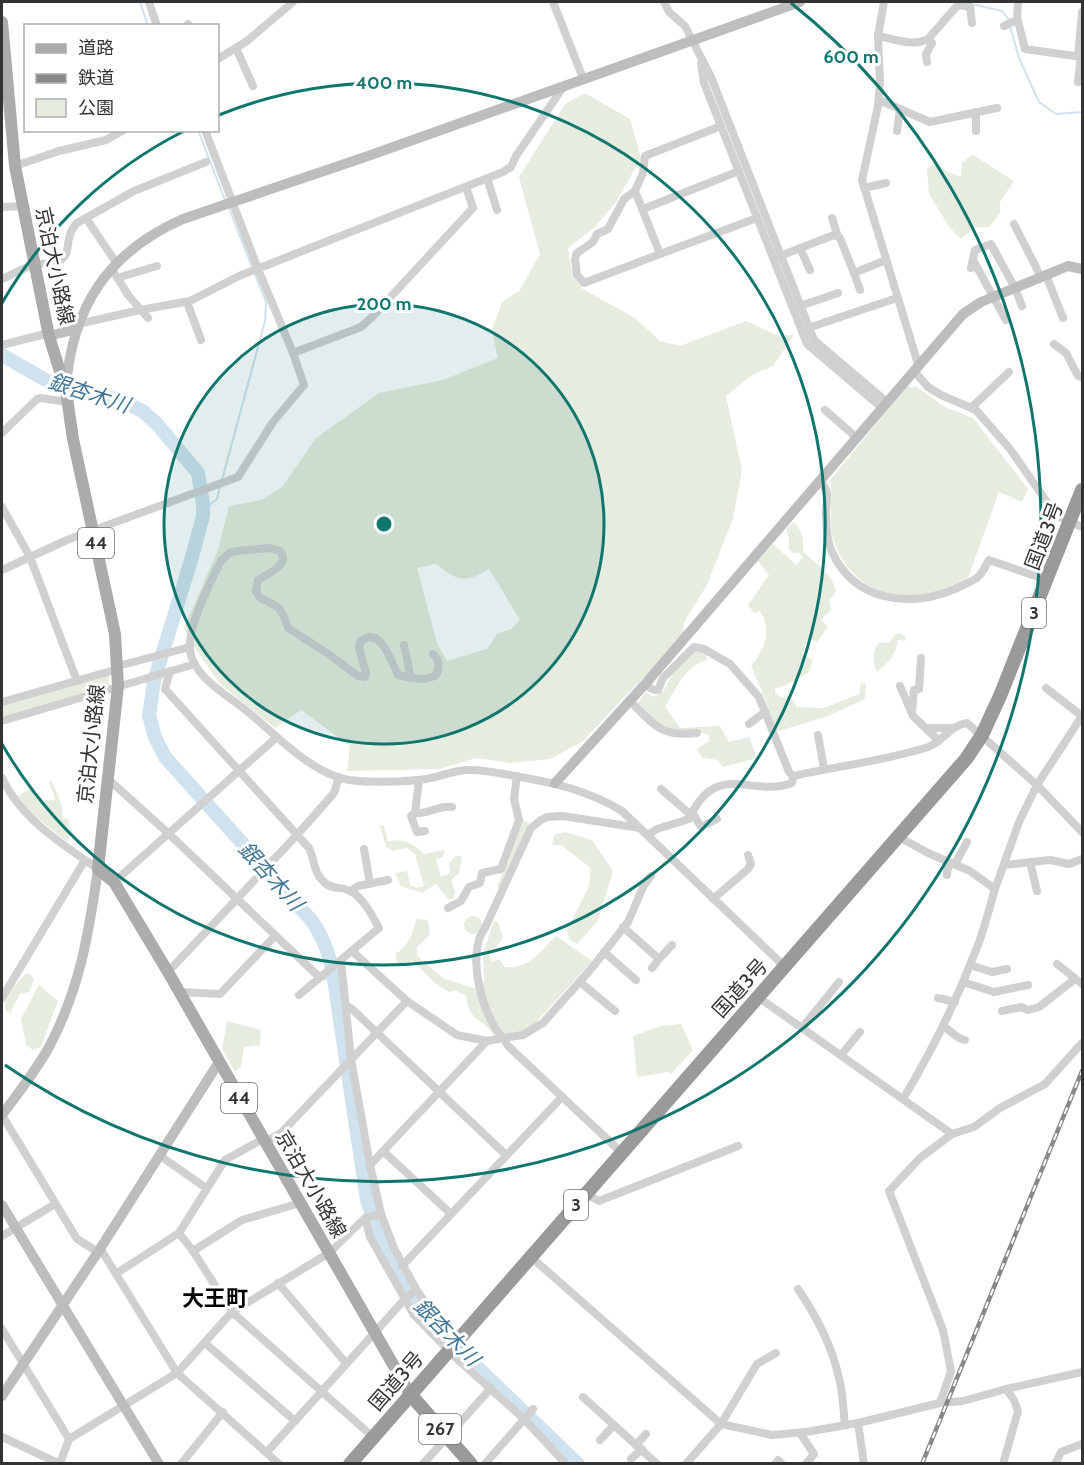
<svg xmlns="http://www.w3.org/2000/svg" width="1084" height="1465" viewBox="0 0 1084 1465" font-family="Cabin,'Noto Sans JP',sans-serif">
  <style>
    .green { fill: #e6ecdf; fill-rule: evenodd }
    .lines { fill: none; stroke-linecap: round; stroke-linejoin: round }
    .stream { stroke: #cfe2ee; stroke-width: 2 }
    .river { stroke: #cfe2ee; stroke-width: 14 }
    .street { stroke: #d0d0d0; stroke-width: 8 }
    .secondary { stroke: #bdbdbd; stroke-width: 10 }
    .primary { stroke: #ababab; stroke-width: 12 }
    .highway { stroke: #9a9a9a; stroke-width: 14 }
    .rail-casing { stroke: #888; stroke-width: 4.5 }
    .rail { stroke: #fff; stroke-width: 2; stroke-dasharray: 7; stroke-linecap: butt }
    .ring { fill: none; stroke: #0f766e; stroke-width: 3 }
    .labels { text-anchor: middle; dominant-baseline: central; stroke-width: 6; stroke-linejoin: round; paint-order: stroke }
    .shield { fill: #fff; stroke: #707070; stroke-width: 1.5 }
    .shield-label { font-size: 18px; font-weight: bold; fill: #333 }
    .street-label { font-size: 20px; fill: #333; stroke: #fff }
    .water-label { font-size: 21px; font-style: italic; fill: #3f7597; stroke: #fff }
    .quarter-label { font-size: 22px; font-weight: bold; fill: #000; stroke: #fff }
    .centre { fill: #0f766e; stroke: #fff; stroke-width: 3 }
    .ring-label { font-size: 18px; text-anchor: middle; font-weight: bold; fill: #0f766e; stroke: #fff; stroke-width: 6; stroke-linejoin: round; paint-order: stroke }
  </style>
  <rect width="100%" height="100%" fill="#fff"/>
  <g class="green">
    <path d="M585,93L630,119L641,158L616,202L595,227L568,248L573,277L583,289L635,318L660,341L680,346L746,321L779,336L794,335L773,366L752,375L726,396L742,470L733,519L707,585L684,622L683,642L636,685L582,742L550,759L510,763L476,758L440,769L347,771L350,746L301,710L275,728L221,685L201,657L184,628L218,550L229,506L261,500L282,487L316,438L379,393L443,380L498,358L492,330L502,302L520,290L540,254L519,177L566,103ZM436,564C457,581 465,584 489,569L520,620L511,629L497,634L487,649L447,661L437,643L417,568Z"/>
    <path d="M973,155L1014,181L1000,202V213L989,227H975L961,239L950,228L929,194L927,168L936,163L948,172L961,177L962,162Z"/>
    <path d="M908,385L911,388L916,386L943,406L973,418L1028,489L1022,502L999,492L968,578C952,585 935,595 916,596C876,600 841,573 832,534C828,516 834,498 830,480Z"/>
    <path d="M794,522C802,531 804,539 803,551C816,565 832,571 836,592L829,601L831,610L821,620L828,627L817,642L808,638L802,654L813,660L808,673L786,685L775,689V693L781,697L790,696L797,707L824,708L859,694L861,683L866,684L865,699L828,716L776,732L766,701L751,666C764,650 773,630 760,611L754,613L748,605L769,575L758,561L773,544L796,565L803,557L798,552L794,554L789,549V537L786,529Z"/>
    <path d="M899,633L906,637L905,641L898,640C896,655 888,663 877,672C872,662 872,650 880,642L889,643L894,636Z"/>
    <path d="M691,652H699L707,654V660C684,666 677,688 665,707L680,728L720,726L729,742L749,737L757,758L723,767L718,760L702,758L697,749L709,741V735C699,731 691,733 680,732C660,730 651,717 638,703L646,692L654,697L664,690L674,671Z"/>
    <path d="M109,674V687L2,719V705Z"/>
    <path d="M49,781H52L62,807L63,819H69V827L73,832L67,842L29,811L18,796L32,788L40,803L55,799Z"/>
    <path d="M523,820L529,823L499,888L497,886L509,861Z"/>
    <path d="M384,825L388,842C402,837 414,844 424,854L445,850L443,857L436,859L441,877L450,873L449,863L456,856H462L459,873L451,880L455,892L453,899H448L436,884L422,893L401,886L395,873L407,871L410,885L417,888L424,886L415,854L407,848L393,851L386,847L380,826Z"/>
    <path d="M565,832L592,840L613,871L598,921L577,944L570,940L567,930L589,886L591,868L561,845H552L554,835Z"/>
    <circle cx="473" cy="925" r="9"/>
    <path d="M416,919L428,920L430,935L417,947V956L443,978L476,989L484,982L483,954L494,921L498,922L503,938L490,954L491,962L499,959L505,967C528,970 541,951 556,936L592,961L532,1027L510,1036L493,1034C481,1017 469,1022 466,996L455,990L449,992L435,983L413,961L399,965L396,961V954C408,945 414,933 416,919Z"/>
    <path d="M26,973L31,975L34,980L29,992L20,994L10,1013L6,1011L4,1003L12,989Z"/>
    <path d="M39,985L58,1001L41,1047L33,1050L26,1045L21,1019Z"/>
    <path d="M227,1021L261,1030L260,1045L244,1047L241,1067L235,1072L222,1048Z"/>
    <path d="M681,1024L693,1050L671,1074L668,1072L637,1077L633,1036L661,1026Z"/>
  </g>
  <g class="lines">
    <g class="stream">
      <path d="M140,2L148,26"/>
      <path d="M963,2L1002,11L1009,20"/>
      <path d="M1010,26L1019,58L1039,102L1056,114L1082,112"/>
      <path d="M198,130L225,200"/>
      <path d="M229,208L252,267"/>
      <path d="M222,480L265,321L266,302L254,272"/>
      <path d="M203,516L204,509L217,499L220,486"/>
    </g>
    <path class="river" d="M2,355L51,383L123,401L144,412L157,424L198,473L203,503V516L192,557L154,681L149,716L155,737L165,757L312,921C325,940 330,957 334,980L367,1200L383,1246L391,1263L416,1305L447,1338L578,1464"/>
    <g class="street">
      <path d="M149,2L157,26"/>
      <path d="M553,2L583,78"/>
      <path d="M664,2L669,12L685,26L711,77L814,340L887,402"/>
      <path d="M884,2L878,36L880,82L878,106L862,180L918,364"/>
      <path d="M1018,2L1017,17L1025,49L1082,57"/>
      <path d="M188,24L189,26"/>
      <path d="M1004,26L1017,20"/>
      <path d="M878,36C894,39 913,47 928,39L956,7L961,5L970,7L972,23"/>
      <path d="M236,48L253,86"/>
      <path d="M1078,56L1082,12"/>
      <path d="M218,59L247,41L293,2"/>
      <path d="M927,62L926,54L932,43"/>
      <path d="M701,64L704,83L807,344L882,408"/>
      <path d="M1078,82L1081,56"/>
      <path d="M879,100L930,122L997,108"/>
      <path d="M721,126L645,156L643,173L635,191L660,254L757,218"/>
      <path d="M897,131L900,109"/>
      <path d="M976,131V112"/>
      <path d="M15,166L59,151L106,140L124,130"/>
      <path d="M487,178L497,210"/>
      <path d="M864,188L886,183"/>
      <path d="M635,191L624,199L608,229L597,234L593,242L577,253L575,259L577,275L584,283L660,254"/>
      <path d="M2,207L23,206"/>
      <path d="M643,209L739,171"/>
      <path d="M86,218L117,264"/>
      <path d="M832,218L838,237"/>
      <path d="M1014,224L1041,277"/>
      <path d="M800,248L810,270"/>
      <path d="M780,256L834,235L840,238L854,273L886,260"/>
      <path d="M973,260L1006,320"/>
      <path d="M971,268L975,250L991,244L1015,288L1022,306"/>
      <path d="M112,269L128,295L148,318"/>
      <path d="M854,273L860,290"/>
      <path d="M1046,275L1063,318"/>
      <path d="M117,278L157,266"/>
      <path d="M2,279C13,274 25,267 37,264C45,263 57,265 64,257C71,250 64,237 77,223L134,191L206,162"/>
      <path d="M187,302L201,340"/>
      <path d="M800,306L838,293"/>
      <path d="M78,324L140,310L190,301L239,276L503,172L511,167L516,156L564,86"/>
      <path d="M808,328L897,298"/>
      <path d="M1054,344L1066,353L1078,376L1082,377"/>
      <path d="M2,345L49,333"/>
      <path d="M293,353L361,327L372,317L473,208L466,187"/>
      <path d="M914,371L928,387L941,395L976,410L1010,449L1056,515L1082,527"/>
      <path d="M971,408L1009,372"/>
      <path d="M825,410L857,438"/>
      <path d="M2,433L37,399L41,398L67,402"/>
      <path d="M821,481C823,484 826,489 827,493C828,499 826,506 826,512C826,524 827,541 832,552C855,602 910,608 955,589C962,585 973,582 979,576C983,572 986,565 989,560L1047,580"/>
      <path d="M2,507L30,557L77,681"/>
      <path d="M2,570L67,540L238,477L273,422L304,385L293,353L258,269L205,130"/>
      <path d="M404,645L411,678L398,675C391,662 381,624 360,642L359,648L366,673L365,677L358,676L327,653L288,628C282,608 279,606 260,598L256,591L258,580C268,574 291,564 280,551L270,548L237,551L229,553L221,561C210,584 187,626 190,651C194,678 229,696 248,712C276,735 312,774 349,780C371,783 404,782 426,779C439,777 452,771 466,770C483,769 499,773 515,776C555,783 587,790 622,811L785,967"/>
      <path d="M118,666L190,647"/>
      <path d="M170,671L165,689L309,848C315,860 313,872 324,882C331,890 341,886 350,891C363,897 373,917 379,928L299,995"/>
      <path d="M411,678L424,679L435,676C441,668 439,660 433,654"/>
      <path d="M645,685L654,690H658L663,678L694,647L704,649L730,664L759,697L789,772L793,776C837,766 885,761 928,747C943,742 950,725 967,723L1037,785L1082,832"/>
      <path d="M900,686L913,716L939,741"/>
      <path d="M1046,688L1082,716"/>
      <path d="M630,701C655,725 659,737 697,733"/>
      <path d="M2,702L118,669"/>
      <path d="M912,712L914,690L919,689L921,658"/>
      <path d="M2,721L195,664"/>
      <path d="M749,724L765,712"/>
      <path d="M926,728H952"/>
      <path d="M818,735L824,769"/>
      <path d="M2,778C21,819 62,844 98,869"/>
      <path d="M108,779L168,833L317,975L323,976"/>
      <path d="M419,780L415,813L411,816L417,832L425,831"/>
      <path d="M661,789L691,815"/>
      <path d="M692,812L701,827L717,819"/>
      <path d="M415,813C428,815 438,805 452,807"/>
      <path d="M640,828L563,816L547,817L541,820L531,828L485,928C465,953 483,1018 503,1038L523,1035L543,1023L591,969L628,922L644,885L651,876"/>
      <path d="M648,835L657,829L689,819C716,759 751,798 792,783L793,776"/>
      <path d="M899,837L928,853L970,871L995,889L1019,822L1037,785L1082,716"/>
      <path d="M364,849L370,884"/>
      <path d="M1030,862L1037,891"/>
      <path d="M955,864L967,842"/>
      <path d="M1004,865L1050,860L1069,864L1082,859"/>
      <path d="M947,875V871L950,863"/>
      <path d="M114,882L277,737"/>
      <path d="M351,891L358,886L388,880"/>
      <path d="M713,899L748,869L751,864L748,855"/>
      <path d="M448,908L461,901L469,887L480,883L482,873L501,869L519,820L514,799L517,776"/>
      <path d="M623,927L659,959L652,968"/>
      <path d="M352,951L407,1001L457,1035L487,1041L503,1038L508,1046L622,1153"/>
      <path d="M604,952L636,980"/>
      <path d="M659,959L672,945"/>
      <path d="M341,961L351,1059L370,1165L381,1214L394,1248L416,1289L427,1305L459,1338"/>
      <path d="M1057,964L1082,984"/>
      <path d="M970,965L992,972L1007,969"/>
      <path d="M168,972L297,835L334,793L339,777"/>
      <path d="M580,982L615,1011"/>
      <path d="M963,982L994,992L1028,985"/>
      <path d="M180,992L220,994L275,936"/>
      <path d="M758,997L952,1134"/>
      <path d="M2,998L85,860"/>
      <path d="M938,998L955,1002"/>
      <path d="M347,1006L352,1009L506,1155"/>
      <path d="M1002,1011L1021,1007L1028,1010L1039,1007L1075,979"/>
      <path d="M943,1026L959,1038L965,1040"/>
      <path d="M802,1028L839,982"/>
      <path d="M841,1055L860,1032"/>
      <path d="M903,1099C932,1051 956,1002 976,950C984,931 989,909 995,889"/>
      <path d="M2,1115L77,1239L98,1252"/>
      <path d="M265,1142L281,1133L407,1001"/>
      <path d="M383,1151L450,1213"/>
      <path d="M159,1155L206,1188"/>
      <path d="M370,1165L487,1041"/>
      <path d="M586,1194L599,1201L738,1146"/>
      <path d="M365,1218L370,1237L414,1315L456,1358L524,1419L566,1464"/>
      <path d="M179,1233L193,1251L232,1312L373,1437"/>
      <path d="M2,1236L55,1204"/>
      <path d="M100,1248L177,1373L279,1464"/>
      <path d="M193,1251L242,1220L300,1203"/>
      <path d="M531,1257L721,1424L772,1435L806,1432L858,1423L940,1403L963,1401L1006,1389L1082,1372"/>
      <path d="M402,1266L561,1098"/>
      <path d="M117,1273L179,1233L225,1160L263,1139"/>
      <path d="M278,1283L346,1363"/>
      <path d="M798,1289C815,1314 831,1344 838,1374C843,1390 843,1408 845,1425"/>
      <path d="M2,1329L69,1439"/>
      <path d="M205,1343L295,1421"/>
      <path d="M583,1397L657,1464"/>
      <path d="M940,1403L951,1371L943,1330L889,1191L920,1158L952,1134L974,1127L1000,1108L1045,1084L1082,1043"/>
      <path d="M858,1423L864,1464"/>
      <path d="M800,1433L814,1454L806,1464"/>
      <path d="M2,1437L60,1464"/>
      <path d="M600,1440L614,1425"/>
      <path d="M636,1445L646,1434"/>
      <path d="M267,1452L404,1300L416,1289"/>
      <path d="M631,1459L642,1449"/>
      <path d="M60,1463L69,1439L177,1373L232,1312L329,1253L365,1218L381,1214"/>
      <path d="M181,1464L223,1412"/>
      <path d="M423,1464L491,1388"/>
      <path d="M485,1464L533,1409"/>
      <path d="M686,1464L721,1424L757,1364L776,1353"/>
      <path d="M775,1464L778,1460L782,1464"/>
      <path d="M1003,1464L1018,1411L1014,1400L1006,1389"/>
      <path d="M1055,1464L1061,1452L1082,1444"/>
    </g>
    <g class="secondary">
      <path d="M49,336L76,329"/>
      <path d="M66,388C72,307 108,252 183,219L368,156L800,2"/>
      <path d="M555,783L647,682L963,314L981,302L1068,266L1082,269"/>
      <path d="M2,1115C18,1093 36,1071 49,1047C80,989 89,932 98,869"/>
      <path d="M2,1205L159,1464"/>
      <path d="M2,1396L98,1252L219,1062"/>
    </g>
    <path class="primary" d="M2,22L15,166L49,336L66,391L73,439L115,634L118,686L98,869L114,882L168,972L410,1394"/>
    <g class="highway">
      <path d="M410,1394L471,1464"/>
      <path d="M350,1464L966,759L982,735L1000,696L1082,490"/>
    </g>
    <g class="rail-casing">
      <path id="rail" d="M922,1464L1082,1071"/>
    </g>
    <use href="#rail" class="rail"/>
  </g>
  <circle cx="384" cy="524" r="220" fill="#0f766e" fill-opacity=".12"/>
  <g class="ring">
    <circle cx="384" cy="524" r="220"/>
    <path d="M2 303A441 441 0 0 1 184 131M219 115A441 441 0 1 1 2 744"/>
    <path d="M791 3A661 661 0 0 1 5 1065"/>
  </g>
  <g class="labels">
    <g class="shield">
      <rect x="78" y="528" width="36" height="30" rx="4.5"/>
      <rect x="1022" y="598" width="24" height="30" rx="4.5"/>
      <rect x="221" y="1083" width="36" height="30" rx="4.5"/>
      <rect x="564" y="1190" width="24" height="30" rx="4.5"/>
      <rect x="419" y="1414" width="42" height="30" rx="4.5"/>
    </g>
    <g class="shield-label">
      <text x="96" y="543">44</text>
      <text x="1034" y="613">3</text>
      <text x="239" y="1098">44</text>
      <text x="576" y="1205">3</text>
      <text x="440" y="1429">267</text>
    </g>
    <g class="street-label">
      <text transform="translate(55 266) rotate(78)">京泊大小路線</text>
      <text transform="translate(1044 536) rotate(-69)">国道3号</text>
      <text transform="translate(91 744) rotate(-84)">京泊大小路線</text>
      <text transform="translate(740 988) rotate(-48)">国道3号</text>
      <text transform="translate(311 1184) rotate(60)">京泊大小路線</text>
      <text transform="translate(396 1381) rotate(-49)">国道3号</text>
    </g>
    <g class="water-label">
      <text transform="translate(89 393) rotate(18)">銀杏木川</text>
      <text transform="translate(271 876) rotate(48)">銀杏木川</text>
      <text transform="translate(447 1332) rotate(46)">銀杏木川</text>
    </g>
    <g class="quarter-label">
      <text x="215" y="1298">大王町</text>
    </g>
  </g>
  <circle cx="384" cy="524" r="9" class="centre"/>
  <g class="ring-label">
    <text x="851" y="63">600 m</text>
    <text x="384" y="89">400 m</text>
    <text x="384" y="310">200 m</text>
  </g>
  <rect width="1084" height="1465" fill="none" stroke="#333333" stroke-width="6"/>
  <rect x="24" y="24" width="195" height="108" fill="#ffffff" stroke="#adadad" stroke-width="1.5"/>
  <rect x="36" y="44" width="30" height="9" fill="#ababab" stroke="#adadad" stroke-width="1.5"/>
  <text x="78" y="54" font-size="18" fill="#333333">道路</text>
  <rect x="36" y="74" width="30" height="9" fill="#888888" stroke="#adadad" stroke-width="1.5"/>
  <text x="78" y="84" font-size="18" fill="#333333">鉄道</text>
  <rect x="36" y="99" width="30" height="18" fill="#e6ecdf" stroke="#adadad" stroke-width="1.5"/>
  <text x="78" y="114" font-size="18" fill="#333333">公園</text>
</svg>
